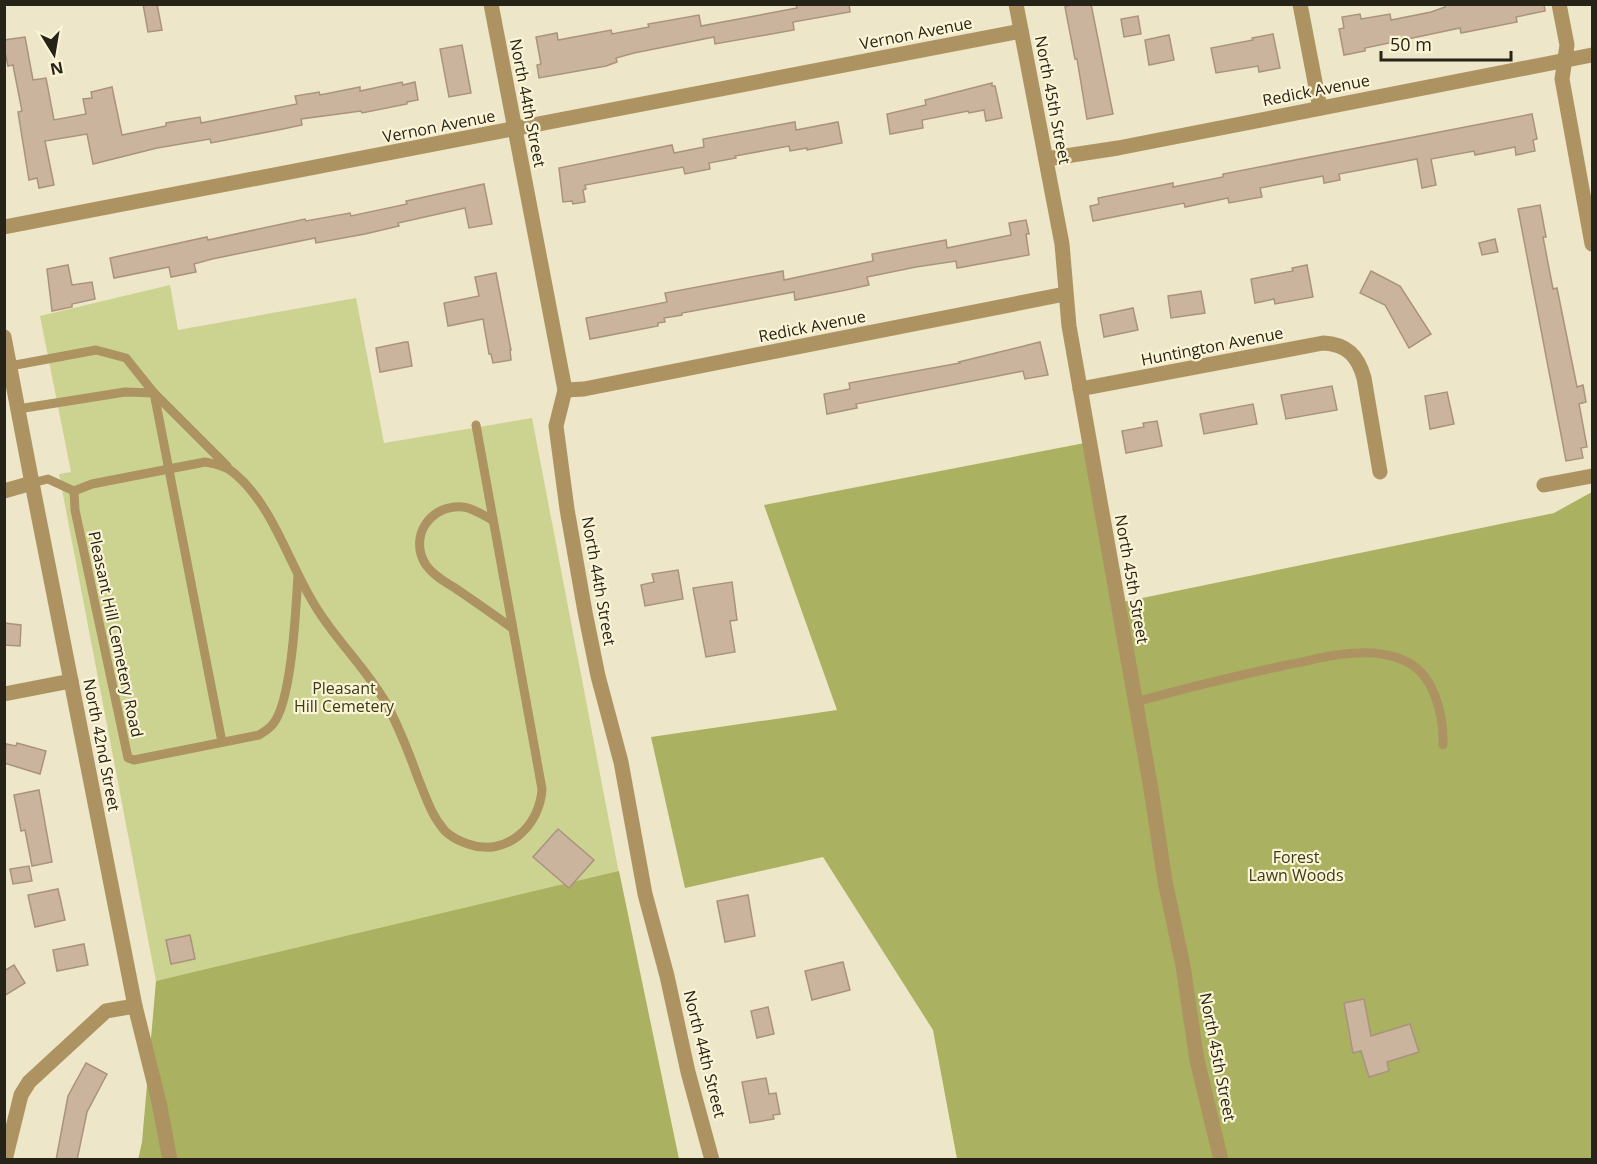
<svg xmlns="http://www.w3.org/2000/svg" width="1597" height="1164" viewBox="0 0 1597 1164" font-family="'Open Sans',sans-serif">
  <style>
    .green { fill: #ccd390 }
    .forest { fill: #aab160 }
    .building { fill: #cbb49e; stroke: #a9937e; stroke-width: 1.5 }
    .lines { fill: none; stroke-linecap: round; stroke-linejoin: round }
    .service { stroke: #ad9361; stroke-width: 9 }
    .minor { stroke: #ad9361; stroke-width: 15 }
    .tertiary { stroke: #ad9361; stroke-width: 15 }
    .labels { text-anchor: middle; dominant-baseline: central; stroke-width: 4.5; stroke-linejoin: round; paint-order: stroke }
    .street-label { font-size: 16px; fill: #262318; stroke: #fcf4d5 }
    .park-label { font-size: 16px; fill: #3a3c19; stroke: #fcf4d5 }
  </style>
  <rect width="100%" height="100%" fill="#eee6c8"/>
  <path class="green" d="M170,285L178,330L356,298L384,443L532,418L622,889L374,935L156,981L59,474L71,472L40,316Z"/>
  <g class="forest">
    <path d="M1090,442L1118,603L1554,513L1592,492V1159H957L933,1030L823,857L685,888L651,737L837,710L764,505Z"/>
    <path d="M619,871L679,1159L138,1160L142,1142L156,981Z"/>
  </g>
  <g class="building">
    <path d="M143,4H157L162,30L148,32Z"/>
    <path d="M796,4H849L850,12L793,22L794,30L715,44L714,37L634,53L616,58L617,62L606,66L539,78L537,65L541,64L536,37L557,33L558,40L611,30L612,34L649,27L648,24L699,15L701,26L797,8Z"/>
    <path d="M1072,4H1091L1113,114L1087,119L1077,59H1075L1065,7Z"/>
    <path d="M1445,4H1544L1545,11L1516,17L1517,22L1461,33L1460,28L1365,48V51L1344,55L1339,29L1344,28L1342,17L1360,14L1361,19L1390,14L1391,20L1431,12L1445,7Z"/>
    <path d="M1138,16L1141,34L1124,37L1121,19Z"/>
    <path d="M1273,34L1280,68L1259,72L1258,66L1216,73L1211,48L1253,40L1252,38Z"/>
    <path d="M1169,35L1174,60L1149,65L1145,40Z"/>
    <path d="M25,37L33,80L46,78L54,120L86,114L83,99L92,98L91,92L112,87L122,135L166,126V123L200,117L201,123L297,104L295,96L319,92L320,95L360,87V91L402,82L403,85L415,82L418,100L407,102V104L362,113L361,111L301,119L302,125L283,129L211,143L210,139L157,148L93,164L87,134L45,141L54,185L39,188L37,178L29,180L18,112L22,111L13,65L8,66L4,47V40Z"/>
    <path d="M462,45L471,93L449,97L440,49Z"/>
    <path d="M992,83V86H995L1002,118L986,121L984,110L969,113L968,111L922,120L923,128L890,134L887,114L926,105L925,100Z"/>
    <path d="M1532,114L1537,139L1533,140L1535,151L1516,155L1515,147L1475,155L1474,151L1431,159L1436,185L1422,188L1417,159L1339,174L1340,180L1324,183L1323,176L1260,188L1262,197L1229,203L1228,198L1185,207L1184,203L1093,221L1090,206L1099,204L1098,198L1173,183V187L1223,177V174Z"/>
    <path d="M795,122L796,130L838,122L842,143L807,150V148L790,151L789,146L735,156L736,158L709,163L710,169L685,174L683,167L585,185L586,189L583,190L585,202L573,204L572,201L563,202L559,168L672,145L674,153L704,147L703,139Z"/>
    <path d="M484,184L492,224L469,228L465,208L398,223L399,226L365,234L316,243L315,238L212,259L194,264L196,272L171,277L169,267L114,278L110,258L207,237L208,240L305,219L306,221L350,213L351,216L407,204L406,201Z"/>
    <path d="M1540,205L1546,237H1543L1553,289L1557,288L1577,387L1583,385L1586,402L1579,404L1587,447L1581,448L1583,458L1566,461L1518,209Z"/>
    <path d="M1026,220L1029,234H1026L1029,255L957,268L956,261L916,267L867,277L869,285L846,290L795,300L794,292L682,313V315L664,318L665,322L658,323V326L590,339L586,318L667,302L665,293L783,271L784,280L873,261L872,254L946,240L947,248L996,238L1011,235L1009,223Z"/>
    <path d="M1495,239L1498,252L1482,255L1479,243Z"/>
    <path d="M68,265L72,285L92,282L95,299L72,304V307L52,311L47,269Z"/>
    <path d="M1307,265L1313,297L1275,304L1274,299L1255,303L1251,279L1293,271L1292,268Z"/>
    <path d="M1371,271L1400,286L1431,334L1409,348L1385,305L1360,293Z"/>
    <path d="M496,273L511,350H510L511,360L493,363L491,354H489L483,319L448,326L444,303L479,296L475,277Z"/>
    <path d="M1201,291L1205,313L1171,318L1168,296Z"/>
    <path d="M1133,308L1138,330L1104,337L1100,315Z"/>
    <path d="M405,342H408L412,366L380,372L376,348Z"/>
    <path d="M1040,342L1048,375L1025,379L1023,371L856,404L857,408L827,414L824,394L850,389L849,383L960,363L959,362Z"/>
    <path d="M1332,386L1337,410L1286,419L1281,395Z"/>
    <path d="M1447,392L1454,424L1430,429L1425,396Z"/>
    <path d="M1253,404L1257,424L1204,434L1200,414Z"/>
    <path d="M1157,421L1162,446L1126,453L1122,431L1144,427L1143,423Z"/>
    <path d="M678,570L683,599L645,606L641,585L654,582L652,574Z"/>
    <path d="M732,582L737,620L730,621L735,652L706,657L693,588Z"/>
    <path d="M4,623L21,625L20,646L4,645Z"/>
    <path d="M17,743L46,751L40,774L4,763L6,744L16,746Z"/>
    <path d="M39,790L52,862L32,866L25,830L21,831L14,795Z"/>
    <path d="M558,829L594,860L569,888L533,857Z"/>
    <path d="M29,866L32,881L13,884L10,869Z"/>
    <path d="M58,889L65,920L35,927L28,895Z"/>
    <path d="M748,895L755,936L725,942L717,901Z"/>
    <path d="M190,935L195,959L171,964L166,940Z"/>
    <path d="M84,944L88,965L57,971L53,950Z"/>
    <path d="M843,962L850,990L812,1000L805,971Z"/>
    <path d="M14,965L25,983L4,996V971Z"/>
    <path d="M1364,999L1371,1036L1410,1024L1419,1052L1387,1062L1389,1071L1369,1077L1361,1051L1353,1053L1344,1003Z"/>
    <path d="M768,1007L774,1034L757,1038L751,1011Z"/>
    <path d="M86,1063L107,1074L87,1112L77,1160H56L68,1096Z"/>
    <path d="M766,1078L769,1094L776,1093L780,1114L773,1115L774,1119L750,1123L742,1082Z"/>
  </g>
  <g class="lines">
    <g class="service">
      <path d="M10,366L96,350L126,358L154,393L227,466"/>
      <path d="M154,393L222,742"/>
      <path d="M18,409L125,392L154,393"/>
      <path d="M32,483L48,479L74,491L92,484L205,462C215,464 226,466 234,473C275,507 290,569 319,612C339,643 367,670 386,703C399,727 409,753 418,778C426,797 431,815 445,831C451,837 459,841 468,844C506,858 540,826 542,789L476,425"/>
      <path d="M74,491L75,510L128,758L134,760L259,735C264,732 269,729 273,724C292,701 296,607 298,575"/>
      <path d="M492,520C483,515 473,508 463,507C430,504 408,537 426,565C433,575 445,582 455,588C474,601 493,614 512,628"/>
      <path d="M1136,702C1185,688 1236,676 1286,665C1310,661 1334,653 1358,653C1373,652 1389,654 1403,660C1434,672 1444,715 1443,745"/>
    </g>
    <g class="minor">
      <path d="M491,4L565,390L556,426L567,509L585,612L598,676L621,762L645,894L667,976L688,1072L712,1160"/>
      <path d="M1016,4L1062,244L1069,326L1151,789L1165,881L1183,966L1197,1060L1221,1160"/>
      <path d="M1300,4L1320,108"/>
      <path d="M1559,4L1567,45L1562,79L1592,244"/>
      <path d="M1046,159L1118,148L1592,55"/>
      <path d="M4,227L1021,31"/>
      <path d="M1080,389L1323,343C1347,344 1358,356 1364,378L1380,472"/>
      <path d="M565,390L584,389L1065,294"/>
      <path d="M32,483L135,1006L159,1102L170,1160"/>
      <path d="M1544,485L1592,476"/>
      <path d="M4,694L71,681"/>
      <path d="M5,1160L21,1095L29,1082L106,1011L135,1006"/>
    </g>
    <path class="tertiary" d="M4,337L32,483L4,491"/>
  </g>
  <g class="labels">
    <g class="street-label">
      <text transform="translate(916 33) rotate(-11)">Vernon Avenue</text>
      <text transform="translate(1316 90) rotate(-11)">Redick Avenue</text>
      <text transform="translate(1053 100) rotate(79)">North 45th Street</text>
      <text transform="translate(528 103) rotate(79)">North 44th Street</text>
      <text transform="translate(439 126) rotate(-11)">Vernon Avenue</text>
      <text transform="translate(812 326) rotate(-11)">Redick Avenue</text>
      <text transform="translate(1212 346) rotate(-11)">Huntington Avenue</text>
      <text transform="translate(1132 579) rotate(80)">North 45th Street</text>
      <text transform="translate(599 581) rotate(80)">North 44th Street</text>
      <text transform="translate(116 634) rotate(78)">Pleasant Hill Cemetery Road</text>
      <text transform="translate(102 745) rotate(79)">North 42nd Street</text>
      <text transform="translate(705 1054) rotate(76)">North 44th Street</text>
      <text transform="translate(1218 1057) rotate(79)">North 45th Street</text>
    </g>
    <g class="park-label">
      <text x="344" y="688">Pleasant<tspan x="344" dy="18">Hill Cemetery</tspan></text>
      <text x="1296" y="857">Forest<tspan x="1296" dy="18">Lawn Woods</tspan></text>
    </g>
  </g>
  <rect width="1597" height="1164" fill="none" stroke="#262318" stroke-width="12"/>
  <g transform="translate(54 54) rotate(169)" stroke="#fcf4d5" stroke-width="4.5" paint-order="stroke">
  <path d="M0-4.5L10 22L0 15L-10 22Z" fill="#262318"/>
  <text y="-9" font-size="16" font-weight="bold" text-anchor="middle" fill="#262318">N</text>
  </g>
  <path d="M1381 51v9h130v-9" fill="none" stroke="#262318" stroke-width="3"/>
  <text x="1390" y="51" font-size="18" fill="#262318" stroke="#fcf4d5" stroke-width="4.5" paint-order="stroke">50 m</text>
</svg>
